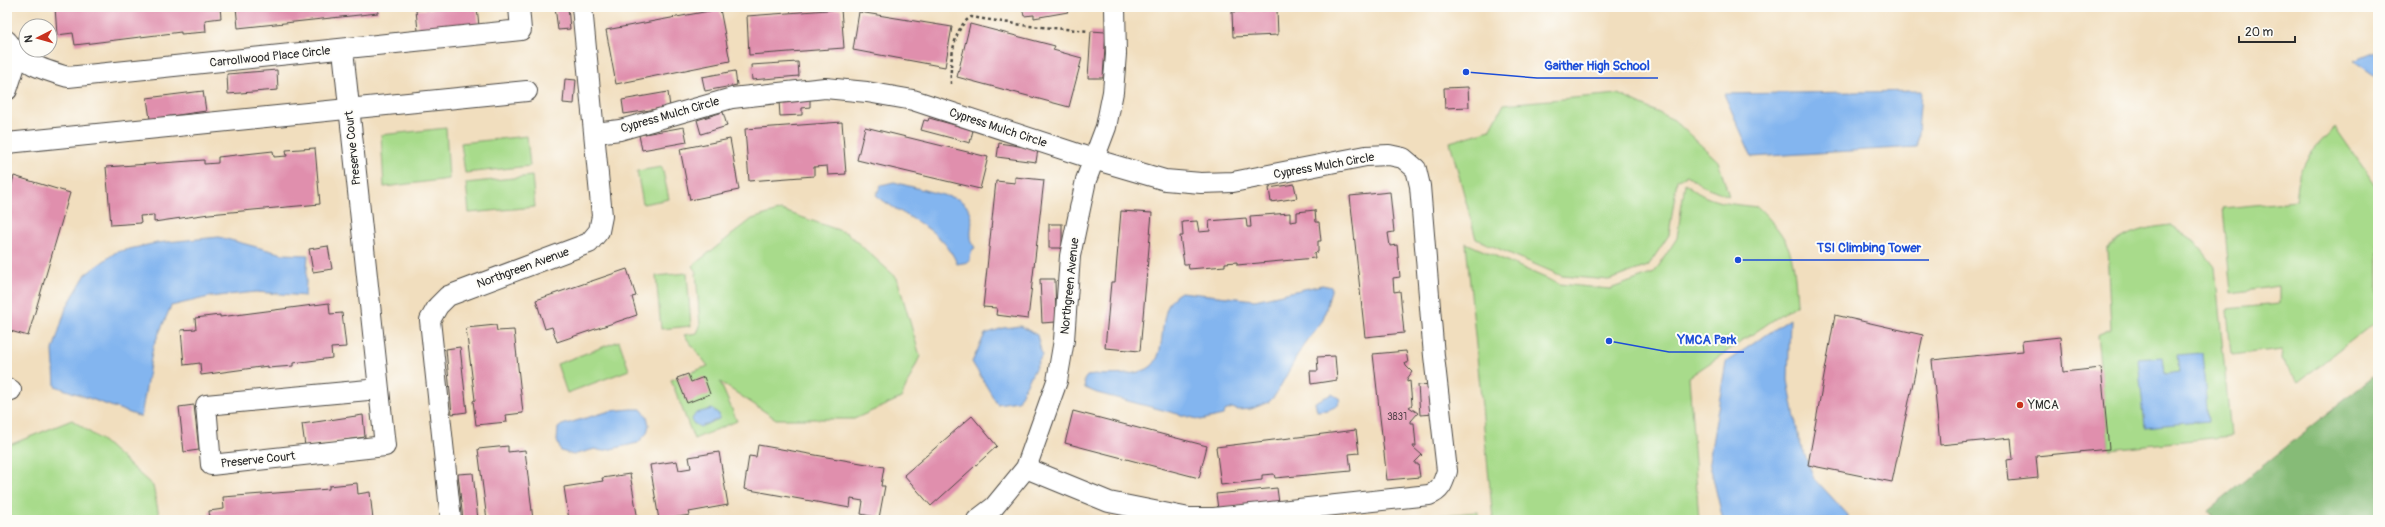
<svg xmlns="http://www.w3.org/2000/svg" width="2385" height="527" viewBox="0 0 2385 527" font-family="Pangolin,sans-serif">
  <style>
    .green { fill: #a8db8b; stroke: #6a835b }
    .forest { fill: #86bb77; stroke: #587351 }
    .water { fill: #83b5ef; stroke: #57708d }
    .building { fill: #e08fad }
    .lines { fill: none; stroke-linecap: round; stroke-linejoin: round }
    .minor-casing { stroke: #494641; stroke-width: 22 }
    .path { stroke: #494641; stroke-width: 2.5; stroke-dasharray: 3 3; stroke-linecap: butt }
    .minor { stroke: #fff; stroke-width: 20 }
    .poi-dot { fill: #c8321e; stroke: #fdfcf7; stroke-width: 1.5 }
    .labels { text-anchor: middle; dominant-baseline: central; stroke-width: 4; stroke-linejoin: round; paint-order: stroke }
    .number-label { font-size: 10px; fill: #58444c }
    .street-label { font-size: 12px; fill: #2b2b2b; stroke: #fdfcf7 }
    .poi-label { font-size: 12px; fill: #2b2b2b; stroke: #fdfcf7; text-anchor: start }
    .leader { fill: none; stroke: #1d4ed8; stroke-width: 1.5 }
    .callout-dot { fill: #1d4ed8; stroke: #fdfcf7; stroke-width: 1.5 }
    .callout-label { font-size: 13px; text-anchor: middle; font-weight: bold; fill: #1d4ed8; stroke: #fdfcf7; stroke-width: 4; stroke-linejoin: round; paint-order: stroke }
  </style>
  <rect width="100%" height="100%" fill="#fdfcf7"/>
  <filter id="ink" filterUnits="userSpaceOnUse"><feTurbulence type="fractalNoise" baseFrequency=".025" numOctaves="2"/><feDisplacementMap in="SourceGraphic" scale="8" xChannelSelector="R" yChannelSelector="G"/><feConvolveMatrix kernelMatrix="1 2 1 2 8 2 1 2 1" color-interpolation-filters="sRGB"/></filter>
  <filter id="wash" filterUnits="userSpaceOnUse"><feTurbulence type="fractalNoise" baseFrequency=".012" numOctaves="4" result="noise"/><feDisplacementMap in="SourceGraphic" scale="16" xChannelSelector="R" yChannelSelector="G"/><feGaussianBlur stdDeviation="0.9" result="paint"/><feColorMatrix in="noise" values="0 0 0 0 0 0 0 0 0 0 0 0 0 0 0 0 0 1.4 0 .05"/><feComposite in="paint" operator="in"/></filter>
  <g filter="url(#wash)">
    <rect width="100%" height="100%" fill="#f1debe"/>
    <g class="green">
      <path d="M1618,94L1674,120L1718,161L1729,196L1701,185L1687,175L1677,180L1669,235L1648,266L1609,280L1562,276L1476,239L1450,142L1490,130L1504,104Z"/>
      <path d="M2335,127L2378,189V320L2298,382L2281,359L2282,349L2231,355L2227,309L2279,304V286L2231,293L2223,208L2296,201L2299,175L2311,152Z"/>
      <path d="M446,128L449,179L384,187L381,135Z"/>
      <path d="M527,136L530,166L465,173L461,143Z"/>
      <path d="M662,167L669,199L643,204L637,171Z"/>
      <path d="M532,176L535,207L469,213L466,183Z"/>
      <path d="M1685,183C1706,203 1731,204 1758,207C1793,242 1794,256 1797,304L1689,377L1699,520H1493L1466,243L1559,284L1610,289L1654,273L1677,238Z"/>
      <path d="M781,210L847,233L897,278L920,356L901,398L854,419H776L720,382L737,421L694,439L671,380L708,366L684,335L697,333L700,326L696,272L692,266L752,219Z"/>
      <path d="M2171,225L2195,241L2215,267L2231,436L2109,449L2097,335L2111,329L2107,249C2128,231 2144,228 2171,225Z"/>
      <path d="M687,273L691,326L661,329L656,276Z"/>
      <path d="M619,341L629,370L567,393L557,364Z"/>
      <path d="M72,420L104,442L153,486L160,520H7V446Z"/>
      <path d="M1478,512V520H1419V517Z"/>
    </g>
    <path class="forest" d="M2378,373V520H2215L2208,510Z"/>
    <g class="water">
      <path d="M2378,51V78L2354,61Z"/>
      <path d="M1921,91L1917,147L1752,157L1724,94Z"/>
      <path d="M894,182L958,199C984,215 963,230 975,248L972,250L969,262L957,264C943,227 903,218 876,195L881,185Z"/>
      <path d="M219,237L283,254L308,255L305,296L256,292L209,297L171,306L153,347L141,417L55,386L53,350L66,308L86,274L116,252L156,243Z"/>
      <path d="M1322,285L1332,287L1323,320L1301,349L1276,394L1269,402L1251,409L1238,410L1232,408L1225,411L1223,415L1201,420L1097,393L1085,388L1084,380L1087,376C1106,373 1124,377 1142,371C1175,362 1150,308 1181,292L1255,300Z"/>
      <path d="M1790,319L1788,380L1799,440L1814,478L1848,515V520H1723L1709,461L1726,362Z"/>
      <path d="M1021,326L1037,335L1042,355L1018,401L997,404L972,362L985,334L1003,328Z"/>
      <path d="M2202,353L2208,421L2145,427L2138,359L2163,357L2165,374L2179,372L2177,355Z"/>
      <path d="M1332,394L1340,399L1337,406L1328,410L1317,411L1315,402Z"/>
      <path d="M631,409H641L647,416L649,425L647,433L638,443L602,451L595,449L573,455L561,451L557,441L558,428L562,425L610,411Z"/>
      <path d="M712,409L719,414V419L700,427L693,423L692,419L696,413Z"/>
    </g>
    <g id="blocks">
      <g class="building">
        <path d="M55,7H220L221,18L205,20L206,32L181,34V32L75,45L73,33L57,35Z"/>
        <path d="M236,7H378V13L238,28Z"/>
        <path d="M453,7H477L479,26L418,31L416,10Z"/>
        <path d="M555,7H568L570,29L558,30Z"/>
        <path d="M1022,7H1074V8L1067,9L1068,12L1034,18V15L1024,16Z"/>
        <path d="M720,9L730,61L616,84L606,30Z"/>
        <path d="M841,9L844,48L749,55L747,16Z"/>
        <path d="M1277,10L1278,35L1233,37L1232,12Z"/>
        <path d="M859,12L952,27L945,67L853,50Z"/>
        <path d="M970,24L1055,46L1053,50L1082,58L1069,107L957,77Z"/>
        <path d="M1091,31L1106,32L1103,78H1088Z"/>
        <path d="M798,62L799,76L752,80L751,65Z"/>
        <path d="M277,70L278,90L228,94L227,74Z"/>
        <path d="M735,71L737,85L705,91L702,77Z"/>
        <path d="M565,79L576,80L574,104L563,103Z"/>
        <path d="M1468,87L1469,107L1445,108L1444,88Z"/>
        <path d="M203,91L206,111L150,119L147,98Z"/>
        <path d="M668,92L670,107L624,114L622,100Z"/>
        <path d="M810,99V107L802,108V115L780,116L779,101Z"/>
        <path d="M723,112L727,126L701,134L697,120Z"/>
        <path d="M929,118L973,130L970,143L921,130L924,120L928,121Z"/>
        <path d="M842,122L846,174L828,175L827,166L814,167V176L749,181L745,129Z"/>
        <path d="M684,127L687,142L642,150L639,135Z"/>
        <path d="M865,127L988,157L980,189L857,160Z"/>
        <path d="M730,139L739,190L690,200L680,149Z"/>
        <path d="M999,143L1038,149L1036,162L997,157Z"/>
        <path d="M315,148L320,204L209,214L154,222V215L140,216L141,223L111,225L106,167L204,160V164L218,163V157L273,151L274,157L287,156L286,150Z"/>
        <path d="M14,176L70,193L28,336L7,330V201Z"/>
        <path d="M1015,177L1044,180L1028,319L996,315L997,308L983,307L996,181L1015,183Z"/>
        <path d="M1294,184L1297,198L1271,202L1269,188Z"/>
        <path d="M1390,192L1394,232L1388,233L1390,246L1397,245L1400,277L1393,278L1394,292L1400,291L1404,333L1365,337L1350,196Z"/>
        <path d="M1315,210L1316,222H1319L1321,241H1318V252L1314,253L1315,258L1237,265V262L1225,263V266L1189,269L1188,264H1184L1180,236H1183L1182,222L1197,221L1199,232L1210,231L1209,221L1246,218L1247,227H1251L1250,216L1290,213V222L1297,221V212Z"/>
        <path d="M1121,211L1152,213L1140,351L1105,348L1111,282H1115Z"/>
        <rect x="1049" y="224" width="13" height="24"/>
        <path d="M328,246L332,269L313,272L309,249Z"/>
        <path d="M627,269L636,296L632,297L637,315L557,342L552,327L545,329L536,300Z"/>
        <path d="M1040,279H1055L1056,322L1042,323Z"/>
        <path d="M329,303L330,314L342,313L346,347L331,348L332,358L293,363V366L268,368V366L201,375L200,363L184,365L181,330L196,329L195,318L220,315V317Z"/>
        <path d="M1835,315L1923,335L1892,482L1808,465Z"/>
        <path d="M496,325L497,331L514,330L523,413L506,415L507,422L476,425L473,401L475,400L466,328Z"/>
        <path d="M2060,337L2063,372L2101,368L2109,449L2036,456L2038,478L2009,481L2007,460L2013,459L2011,438L1940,445L1932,360L2023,351L2022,341Z"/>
        <path d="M460,347L467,412L452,414L446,349Z"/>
        <path d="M1406,351L1408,363H1405L1406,366L1412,372L1407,379V382L1410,381L1412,405L1409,407L1418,413L1411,421V423H1414L1416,446H1413L1414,448L1422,455L1415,462V464H1418L1420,477L1387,480L1373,354Z"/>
        <path d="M1335,356L1337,380L1311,384L1310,371H1318L1317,357Z"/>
        <path d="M688,374L691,382L704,377L710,394L687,403L677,378Z"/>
        <path d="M1433,384L1435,414L1420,415L1418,385Z"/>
        <path d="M194,405L199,450L184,452L179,407Z"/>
        <path d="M1073,411L1207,446L1199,478L1065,443Z"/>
        <path d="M363,415L365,437L305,446L302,424Z"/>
        <path d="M972,416L997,446L931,506L904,475Z"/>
        <path d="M1356,430L1359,453L1349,454L1351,471L1275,478L1274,474L1262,475V480L1221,485L1216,447Z"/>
        <path d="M758,445L884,467L881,486H885L879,518L861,514L863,501L851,499L850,508L744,489L749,456L756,457Z"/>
        <path d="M508,446V452L525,450L533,520H487L478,449Z"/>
        <path d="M719,452L728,505L689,512L690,515L659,520L650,465L677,461L679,470L691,468L689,457Z"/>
        <path d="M473,473L478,520H463L458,474Z"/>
        <path d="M630,474L638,520H569L564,487L603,481L602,478Z"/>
        <path d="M357,483L358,494L370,492L373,520H210L209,511L224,509L223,497L329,489V486Z"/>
        <path d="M1277,488L1279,503L1218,509L1216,494Z"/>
      </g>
    </g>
  </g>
  <g filter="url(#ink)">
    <use href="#blocks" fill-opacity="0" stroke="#494641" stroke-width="1"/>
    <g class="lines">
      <g class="minor-casing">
        <g id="minor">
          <path d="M7,41C25,65 40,69 68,77L521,30L519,7"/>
          <path d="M343,50L385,446L211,465L206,405L379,389"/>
          <path d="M7,90L18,56"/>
          <path d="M595,133L620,130L732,98L825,88L867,92L913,100L1093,159L1165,180L1201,183L1233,182L1366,156L1389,155L1403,158L1416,169L1420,186L1434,356L1447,471C1443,483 1441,491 1429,495L1214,518H1189L1109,502L1026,468"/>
          <path d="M7,143L527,91"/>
          <path d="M7,388L11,390"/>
          <path d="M451,520L430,320L438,306L448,296L589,243L599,231L602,216L582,7"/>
          <path d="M977,520L994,507L1026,468L1057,381L1064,340L1070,256L1086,180L1106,127L1113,92L1116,54L1115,7"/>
        </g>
      </g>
      <path class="path" d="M951,84C950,64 952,28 971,17L1029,26L1089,31"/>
      <use href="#minor" class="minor"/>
    </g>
  </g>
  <circle class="poi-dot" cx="2020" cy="405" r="4"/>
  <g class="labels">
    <g class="number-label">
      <text x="1397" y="417">3831</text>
    </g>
    <g class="street-label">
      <text transform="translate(270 57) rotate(-6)">Carrollwood Place Circle</text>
      <text transform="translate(670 115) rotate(-16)">Cypress Mulch Circle</text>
      <text transform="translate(998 128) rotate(18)">Cypress Mulch Circle</text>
      <text transform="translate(353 148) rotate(-96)">Preserve Court</text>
      <text transform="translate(1324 166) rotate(-10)">Cypress Mulch Circle</text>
      <text transform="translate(523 268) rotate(-20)">Northgreen Avenue</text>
      <text transform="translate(1070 286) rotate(-84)">Northgreen Avenue</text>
      <text transform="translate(258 460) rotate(-6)">Preserve Court</text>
    </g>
    <g class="poi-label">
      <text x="2028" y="405">YMCA</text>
    </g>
  </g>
  <path class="leader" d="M1466 72L1537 78H1658M1738 260L1808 260H1929M1609 341L1669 352H1744"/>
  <g class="callout-dot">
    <circle cx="1466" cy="72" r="4"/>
    <circle cx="1738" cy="260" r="4"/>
    <circle cx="1609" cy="341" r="4"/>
  </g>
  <g class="callout-label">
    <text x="1597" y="70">Gaither High School</text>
    <text x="1869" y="252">TSI Climbing Tower</text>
    <text x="1707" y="344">YMCA Park</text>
  </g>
  <rect width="2385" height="527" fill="none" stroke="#fdfcf7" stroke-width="24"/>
  <g transform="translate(38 38) rotate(264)"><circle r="19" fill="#fdfcf7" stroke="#a9a8a5"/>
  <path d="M0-3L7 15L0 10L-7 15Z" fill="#c8321e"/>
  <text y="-6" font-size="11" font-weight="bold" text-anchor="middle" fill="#2b2b2b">N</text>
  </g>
  <path d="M2239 36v6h56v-6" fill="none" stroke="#2b2b2b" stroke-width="2"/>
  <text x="2245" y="36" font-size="12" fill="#2b2b2b" stroke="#fdfcf7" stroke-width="3" paint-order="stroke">20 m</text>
</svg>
